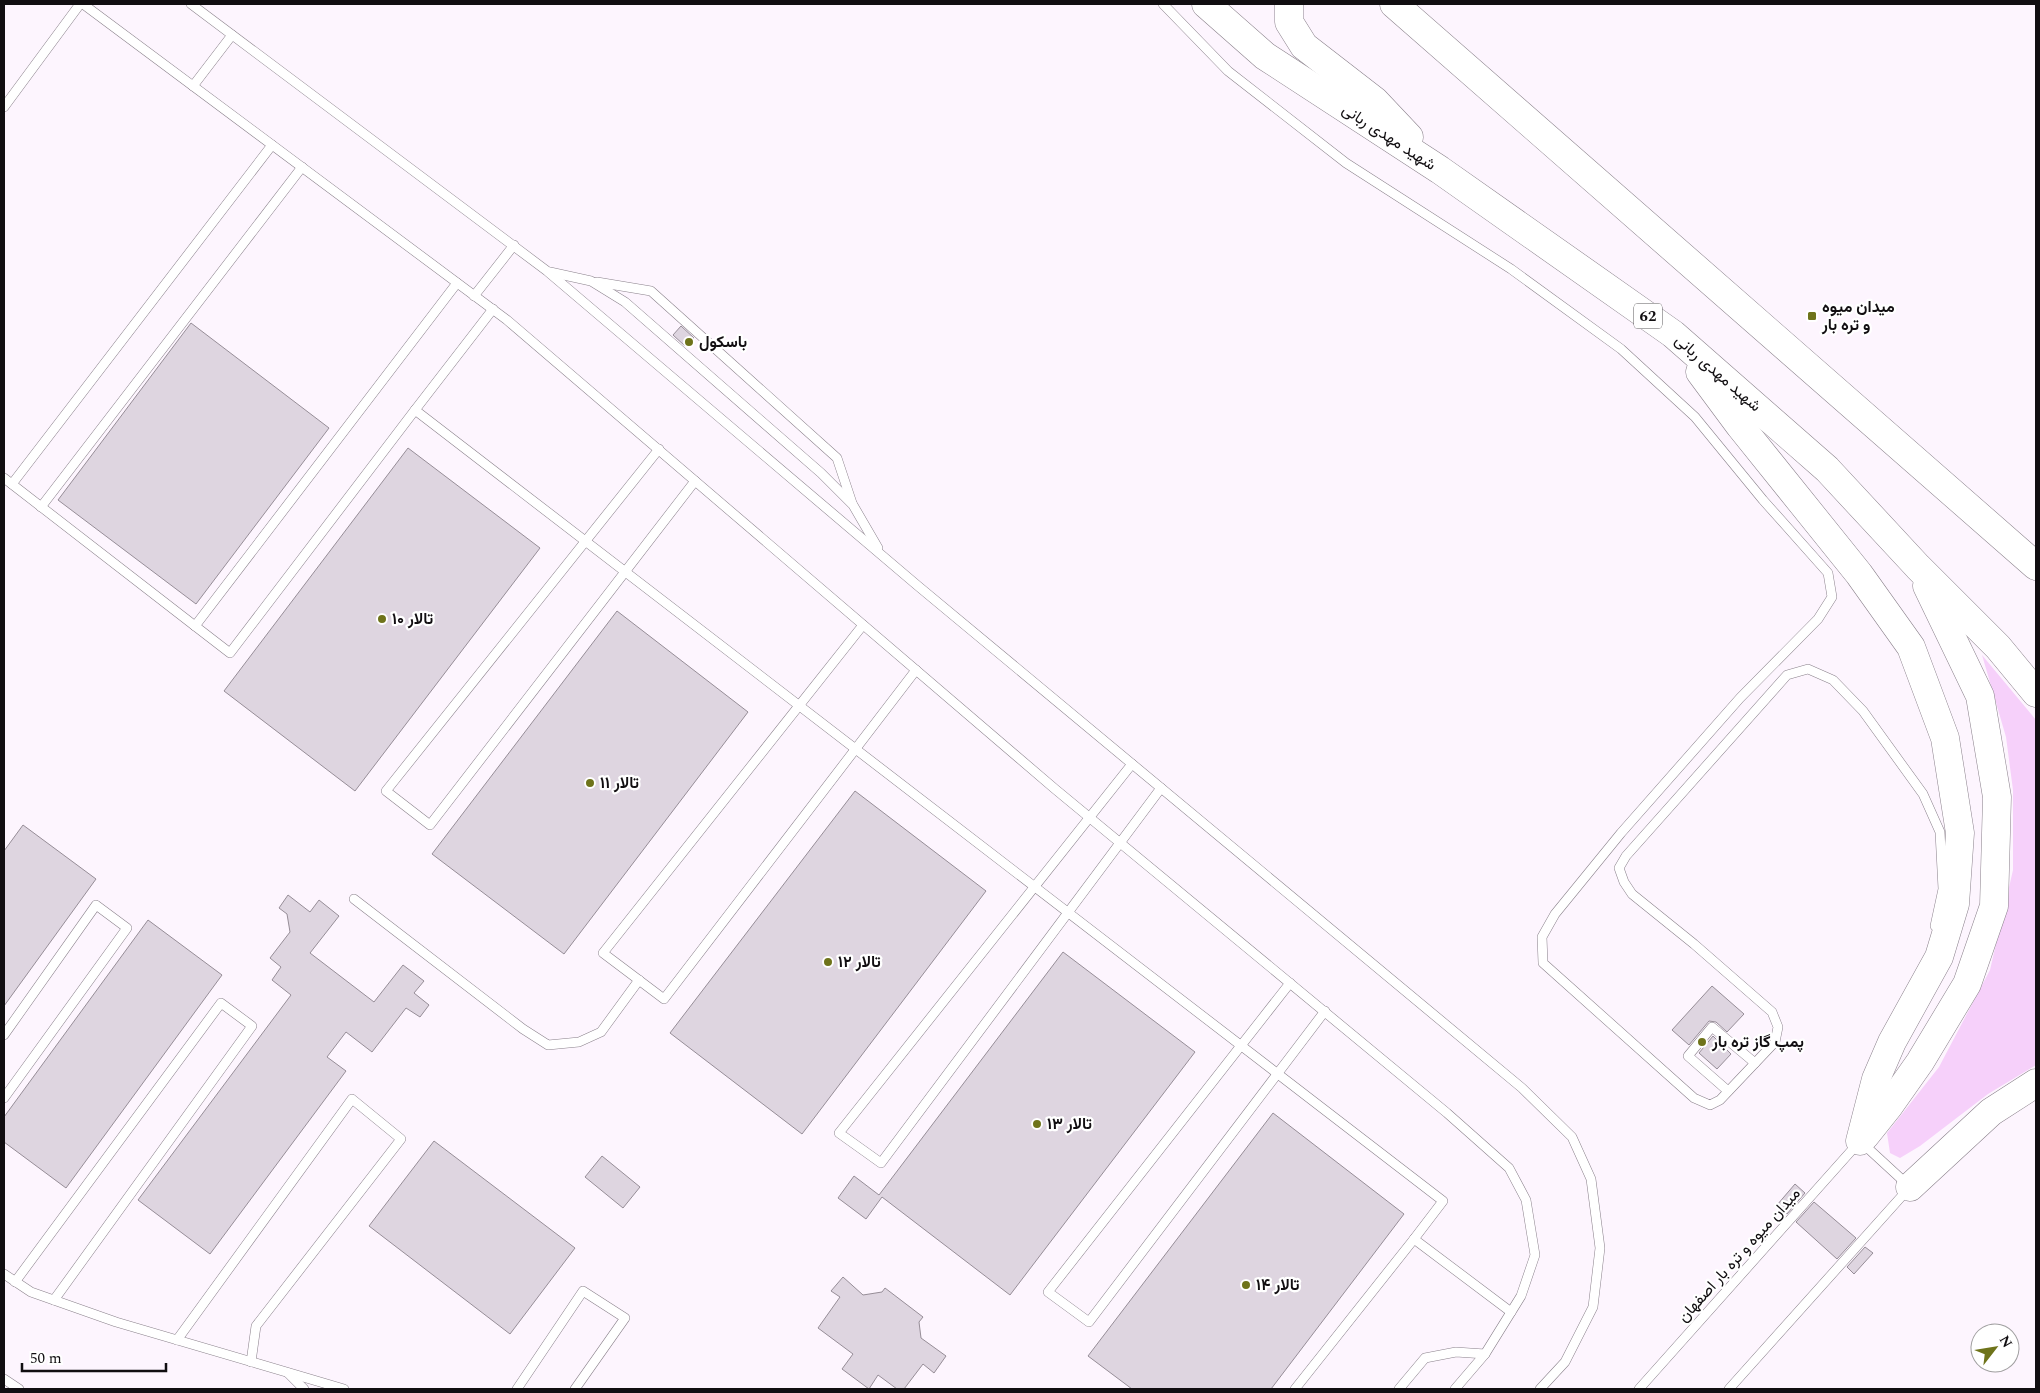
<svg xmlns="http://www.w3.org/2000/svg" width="2040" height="1393" viewBox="0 0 2040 1393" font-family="Spectral,Vazirmatn,serif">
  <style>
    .green { fill: #f6d0fa }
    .building { fill: #ded5e0; stroke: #968d97 }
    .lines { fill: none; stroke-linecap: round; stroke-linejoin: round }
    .service-casing { stroke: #8a818b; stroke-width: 10 }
    .trunk-casing { stroke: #8a818b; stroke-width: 29 }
    .service { stroke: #fff; stroke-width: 9 }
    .trunk { stroke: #fff; stroke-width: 28 }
    .poi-dot { fill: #6e731a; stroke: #fff; stroke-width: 2 }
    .labels { text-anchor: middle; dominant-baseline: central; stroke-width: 4.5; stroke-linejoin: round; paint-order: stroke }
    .shield { fill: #fff; stroke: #585658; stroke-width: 1 }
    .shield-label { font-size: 15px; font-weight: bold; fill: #110e11 }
    .street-label { font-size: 16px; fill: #110e11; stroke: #fff }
    .poi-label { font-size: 16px; font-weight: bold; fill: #110e11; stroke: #fff; text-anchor: start }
  </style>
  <rect width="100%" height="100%" fill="#fdf5fe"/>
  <path class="green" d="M1982,655L2036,720V1065L1988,1094L1920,1146L1900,1158L1890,1153L1887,1133L1939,1067L1990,970L2013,870V790L2006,737Z"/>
  <g class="building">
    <path d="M191,323L329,428L196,604L58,500Z"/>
    <path d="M681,326L694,338L685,346L673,335Z"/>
    <path d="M408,448L540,548L355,791L224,691Z"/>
    <path d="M617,611L748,712L564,954L432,854Z"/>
    <path d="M855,791L986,891L802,1134L670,1033Z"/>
    <path d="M23,825L96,879L4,1006V851Z"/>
    <path d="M288,895L310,912L319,900L339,916L310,953L374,1002L403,965L424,981L414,993L429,1005L420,1017L406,1008L372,1052L346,1032L327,1057L346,1071L210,1254L138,1200L291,995L272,980L281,967L270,958L290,932L287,914L279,908Z"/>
    <path d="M148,920L222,975L66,1188L4,1142V1117Z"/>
    <path d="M1063,952L1195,1052L1010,1295L882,1197L866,1219L838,1198L854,1176L879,1195Z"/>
    <path d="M1712,986L1744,1014L1727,1032L1716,1022L1709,1021L1689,1045L1672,1030Z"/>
    <path d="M1713,1036L1731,1054L1717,1069L1699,1053Z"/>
    <path d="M1273,1113L1404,1214L1271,1389H1132L1088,1356Z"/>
    <path d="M434,1141L575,1248L510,1334L369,1226Z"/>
    <path d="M602,1156L640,1187L623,1208L585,1177Z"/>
    <path d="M1795,1184L1805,1193L1787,1214L1777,1205Z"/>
    <path d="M1814,1202L1856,1238L1837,1259L1796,1222Z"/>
    <path d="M1865,1247L1873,1253L1854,1274L1847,1267Z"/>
    <path d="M843,1277L863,1295L882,1292L885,1288L923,1317L919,1322L921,1338L946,1356L934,1373L923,1364L904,1389H897L878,1375L869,1389L842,1369L853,1354L818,1328L840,1297L831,1291Z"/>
  </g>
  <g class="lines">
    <g class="service-casing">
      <g id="service">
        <path d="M83,4L507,320L1055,789L1447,1113L1509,1168L1526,1200L1535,1255L1521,1296L1485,1354L1455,1389"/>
        <path d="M191,4L547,271L918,586L1522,1088L1572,1137L1591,1179L1600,1248L1593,1307L1565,1362L1540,1389"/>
        <path d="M1163,4L1228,71L1346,163L1511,269L1621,349L1695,417L1763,500L1828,573L1832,597L1818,619L1740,698L1621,833L1555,914L1542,937L1543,963L1694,1098L1710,1105L1720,1100L1775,1042L1778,1027L1772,1012L1694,944L1632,894L1624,882L1619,868L1626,856L1787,675L1808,669L1833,680L1863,711L1923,794L1940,832L1943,889L1935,926"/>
        <path d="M193,86L232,35"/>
        <path d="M4,107L80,4"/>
        <path d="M550,272L591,281L625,302L821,473L853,505L878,548"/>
        <path d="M597,282L651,291L837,458L852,503"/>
        <path d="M457,283L195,626L230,653L415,410L1443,1201L1414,1239L1511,1312"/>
        <path d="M474,296L514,245"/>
        <path d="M415,410L493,309"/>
        <path d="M659,449L386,791L430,825L695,481"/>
        <path d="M4,478L195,626"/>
        <path d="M12,484L272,145"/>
        <path d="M41,507L302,167"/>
        <path d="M863,625L603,953L664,999L916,670"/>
        <path d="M1132,764L839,1133L881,1163L1161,788"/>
        <path d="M354,899L523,1029L548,1045L579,1042L601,1032L639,980"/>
        <path d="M1290,983L1048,1292L1089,1322L1325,1011"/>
        <path d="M4,1035L96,905L127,928L4,1098"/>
        <path d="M1728,1091L1688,1056L1712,1027L1755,1063"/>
        <path d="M4,1274L31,1292L116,1322L344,1389"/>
        <path d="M15,1282L221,1003L252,1026L54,1300"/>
        <path d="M177,1340L352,1099L401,1139L256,1326L251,1362"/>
        <path d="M288,1373L304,1389"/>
        <path d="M4,1379L19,1389"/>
        <path d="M517,1389L583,1291L625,1318L575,1389"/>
        <path d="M1295,1389L1414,1239"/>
        <path d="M1399,1389L1425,1358L1456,1352L1485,1354"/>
        <path d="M1639,1389L1860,1141L1910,1187L1729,1389"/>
      </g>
    </g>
    <g class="trunk-casing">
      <g id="trunk">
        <path d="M1206,4L1265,56L1440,170L1673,334L1827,469L1918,567L1998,647L2036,693"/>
        <path d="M1289,4V22L1304,46L1375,101L1409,137"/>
        <path d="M1394,4L2036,566"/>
        <path d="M1700,372L1740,426L1859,574L1911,647L1945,738L1960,833L1955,904L1939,957L1892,1042L1876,1079L1860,1141"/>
        <path d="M1865,1136L1889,1106L1920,1062L1967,984L1994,906L1997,797L1980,696L1927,586"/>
        <path d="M1910,1187L1991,1112L2036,1083"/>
      </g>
    </g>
    <use href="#service" class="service"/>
    <use href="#trunk" class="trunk"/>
  </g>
  <g class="poi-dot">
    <rect x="1807" y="311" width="10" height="10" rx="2.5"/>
    <circle cx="689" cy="342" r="5"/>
    <circle cx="382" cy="619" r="5"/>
    <circle cx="590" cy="783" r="5"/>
    <circle cx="828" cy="962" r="5"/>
    <circle cx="1702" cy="1042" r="5"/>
    <circle cx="1037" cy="1124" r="5"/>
    <circle cx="1246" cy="1285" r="5"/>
  </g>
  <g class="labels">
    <rect class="shield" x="1634" y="303.5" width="28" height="25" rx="4"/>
    <g class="shield-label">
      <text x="1648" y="316">62</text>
    </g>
    <g class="street-label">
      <text transform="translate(1389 137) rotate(33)">شهید مهدی ربانی</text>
      <text transform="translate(1718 373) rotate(41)">شهید مهدی ربانی</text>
      <text transform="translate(1739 1255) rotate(-48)">میدان میوه و تره بار اصفهان</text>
    </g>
    <g class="poi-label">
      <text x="1822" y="307">میدان میوه<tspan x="1822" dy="18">و تره بار</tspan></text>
      <text x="699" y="342">باسكول</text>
      <text x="392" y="619">تالار ۱۰</text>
      <text x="600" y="783">تالار ۱۱</text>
      <text x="838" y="962">تالار ۱۲</text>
      <text x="1712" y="1042">پمپ گاز تره بار</text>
      <text x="1047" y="1124">تالار ۱۳</text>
      <text x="1256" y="1285">تالار ۱۴</text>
    </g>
  </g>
  <rect width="2040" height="1393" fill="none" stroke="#110e11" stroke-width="10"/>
  <g transform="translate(1995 1348) rotate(59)"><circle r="24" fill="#ffffff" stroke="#a09fa0"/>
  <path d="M0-4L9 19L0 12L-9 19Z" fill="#6e731a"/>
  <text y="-8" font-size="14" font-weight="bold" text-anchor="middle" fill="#110e11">N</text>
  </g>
  <path d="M22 1363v8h144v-8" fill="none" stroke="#110e11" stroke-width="2.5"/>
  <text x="30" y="1363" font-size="15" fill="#110e11" stroke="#ffffff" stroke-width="4" paint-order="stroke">50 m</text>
</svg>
